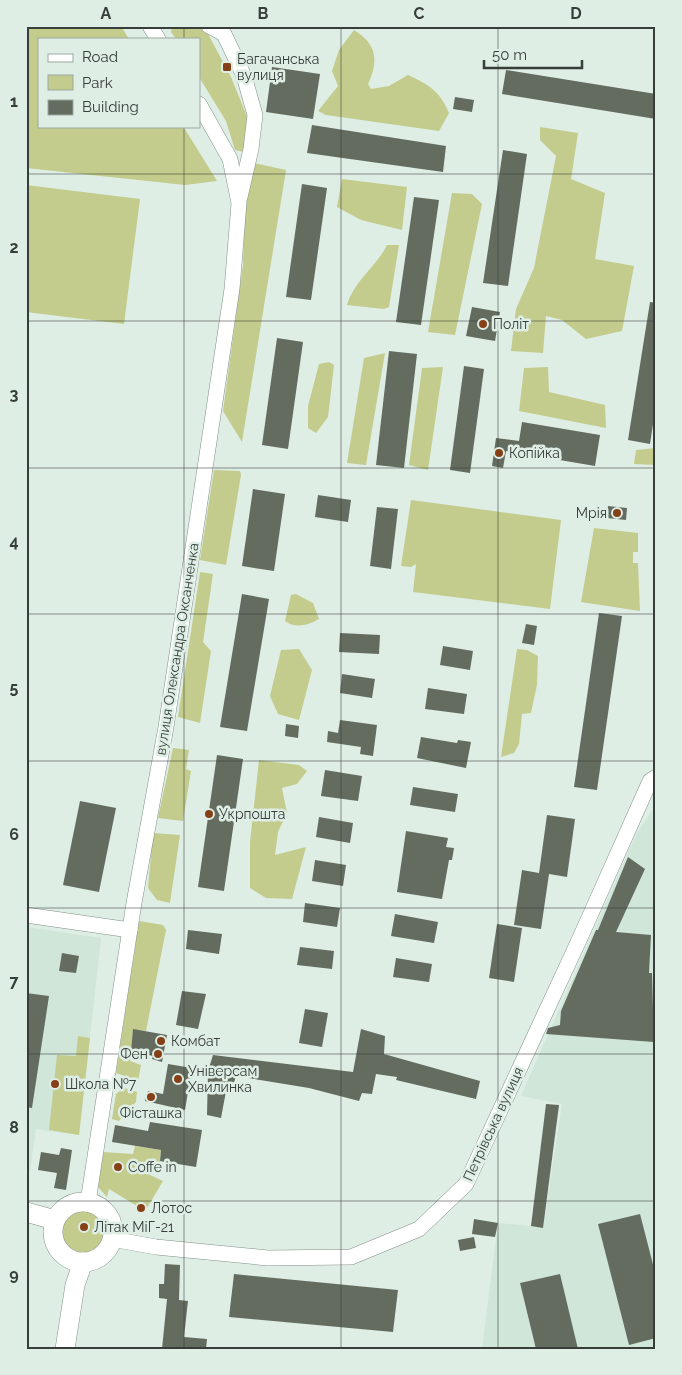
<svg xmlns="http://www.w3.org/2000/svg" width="682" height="1375" viewBox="0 0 682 1375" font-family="Raleway,sans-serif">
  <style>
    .built { fill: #cfe6d8 }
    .green { fill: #c3cc8c }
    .building { fill: #646c60 }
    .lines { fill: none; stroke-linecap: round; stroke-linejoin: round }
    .minor-casing { stroke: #829188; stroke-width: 16 }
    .tertiary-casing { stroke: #829188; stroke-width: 20 }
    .minor { stroke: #fff; stroke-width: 15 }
    .tertiary { stroke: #fff; stroke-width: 19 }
    .grid { fill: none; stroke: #373d39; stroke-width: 1; stroke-opacity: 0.55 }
    .poi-dot { fill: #854018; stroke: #deeee5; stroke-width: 2 }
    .labels { text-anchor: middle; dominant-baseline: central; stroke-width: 5; stroke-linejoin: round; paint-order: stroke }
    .poi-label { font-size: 14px; fill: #373d39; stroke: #deeee5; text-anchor: start }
    .street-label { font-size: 14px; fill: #373d39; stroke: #deeee5 }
    .neatline { fill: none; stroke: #373d39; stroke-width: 2 }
    .grid-label { font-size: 16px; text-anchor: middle; font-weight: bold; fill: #373d39 }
  </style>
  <rect width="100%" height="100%" fill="#deeee5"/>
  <g class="built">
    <path d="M656,805V1349H482L498,1223L543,1227L562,1104L521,1096L637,833Z"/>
    <path d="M26,927L101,938L79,1135L36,1129L30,1170L26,1169Z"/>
  </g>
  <g class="green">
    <path d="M26,26H121L129,39H39V126H183L217,181L185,185L26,168Z"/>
    <path d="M172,26H197L207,32L231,77L248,119L244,152L235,150L226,121L199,77V39H176L171,32Z"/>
    <path d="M354,30C377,44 379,61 368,84L371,89L389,86L408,75C429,85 440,91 449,113L439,131L326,115L318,111L338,86L332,71L339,50Z"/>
    <path d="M540,127L578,133L571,179L605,193L595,259L634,266L622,331L586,339L562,320L546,316L543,353L511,351L516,309L534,268L556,156L540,140Z"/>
    <path d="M254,163L286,170L242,442L223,411L243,265L245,196Z"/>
    <path d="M342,179L407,187L402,230L361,220L337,207Z"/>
    <path d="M26,185L140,199L124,324L26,312Z"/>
    <path d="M452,193L472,194L482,204L455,335L428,332Z"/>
    <path d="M387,245H399L389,307L384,309L347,305C354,281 376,267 387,245Z"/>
    <path d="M385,353L366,465L347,463L364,358Z"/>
    <path d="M329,362L334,365L328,417L316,433L308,428V406L319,364Z"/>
    <path d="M443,367L428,470L409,465L422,368Z"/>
    <path d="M548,367L549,392L605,405L606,428L519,411L524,368Z"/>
    <path d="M656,448V465L634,464L636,450Z"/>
    <path d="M214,470L240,471L241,475L226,565L200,560Z"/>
    <path d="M411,500L561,520L550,609L413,592L416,564L411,567L401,566Z"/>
    <path d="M594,528L638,533V552H633V563H638L640,611L581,602Z"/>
    <path d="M200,572L213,574L203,642L211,651L200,723L178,717Z"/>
    <path d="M296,594L313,603L319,619C309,625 295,629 285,621L291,595Z"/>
    <path d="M299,649L312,670L299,720L278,714L270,696L281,650Z"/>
    <path d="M517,649L527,650L538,656L537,685L531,713L522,714L519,744L514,753L501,757Z"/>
    <path d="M173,748L189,750L186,769L191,771L183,821L158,818Z"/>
    <path d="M259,760L299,765L307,771L297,784L282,788L287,813L278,832L275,855L306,847L292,899L266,898L250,888V842Z"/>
    <path d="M153,833L180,835L170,903L157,900L148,888Z"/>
    <path d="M139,921L163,925L166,930L146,1031L133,1030L130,1061L141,1065L138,1081L116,1073Z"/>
    <path d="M78,1036L90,1038L79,1135L49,1130L57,1055L76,1056Z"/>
    <path d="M124,1088L137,1092L136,1102L119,1121L112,1119L116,1094Z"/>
    <path d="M135,1146L161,1150L160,1161L150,1175L163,1181L147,1208L140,1202L137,1206L109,1189L107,1197L98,1187L102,1152L133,1154Z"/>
    <circle cx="83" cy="1232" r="30"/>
  </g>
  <g class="building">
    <path d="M272,67L320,74L313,119L266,112Z"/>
    <path d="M506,70L656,94V119L502,94Z"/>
    <path d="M455,97L474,100L472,112L453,109Z"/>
    <path d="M312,125L446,146L443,172L307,153Z"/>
    <path d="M503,150L527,154L508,286L483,283Z"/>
    <path d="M302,184L327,188L311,300L286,297Z"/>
    <path d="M414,197L439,200L421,325L396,322Z"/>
    <path d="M650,302L656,303V405L650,444L628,440Z"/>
    <path d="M472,307L500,312L495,341L466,336Z"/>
    <path d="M277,338L303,342L288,449L262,445Z"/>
    <path d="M389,351L417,354L404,468L376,465Z"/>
    <path d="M464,366L484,369L470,473L450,470Z"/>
    <path d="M522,422L600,435L595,466L506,451L503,468L492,466L496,438L519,441Z"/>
    <path d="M253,489L285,494L274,571L242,566Z"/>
    <path d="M318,495L351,500L348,522L315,517Z"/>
    <path d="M608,506L627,508L626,520L607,518Z"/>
    <path d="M377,507L398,509L391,569L370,566Z"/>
    <path d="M242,594L269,599L247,731L220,727Z"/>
    <path d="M599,613L622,616L597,790L574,787Z"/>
    <path d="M526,624L537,626L534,645L522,643Z"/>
    <path d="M340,633L380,635L379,654L339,652Z"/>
    <path d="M443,646L473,651L470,670L440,665Z"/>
    <path d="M342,674L375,679L372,698L340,693Z"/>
    <path d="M428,688L467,694L464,714L425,709Z"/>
    <path d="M340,720L377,725L373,756L360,754L361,747L327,742L328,731L338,733Z"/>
    <path d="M286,724L299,726L298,738L285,736Z"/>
    <path d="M421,737L457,743L458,740L471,742L466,768L417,758Z"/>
    <path d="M217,755L243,759L224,891L198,887Z"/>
    <path d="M325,770L362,776L358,801L321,796Z"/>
    <path d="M413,787L458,794L455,812L410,805Z"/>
    <path d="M80,801L116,808L99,892L63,885Z"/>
    <path d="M547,815L575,819L567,877L549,874L541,929L514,925L522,870L539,873Z"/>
    <path d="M319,817L353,823L350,843L316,837Z"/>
    <path d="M406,831L448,838L446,847L454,848L452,860H449L442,899L397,892Z"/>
    <path d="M628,857L645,869L616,932L651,935L649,973H652L654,1042L546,1034L548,1028L560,1025L561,1011L596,930H598Z"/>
    <path d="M315,860L346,865L343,886L312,881Z"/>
    <path d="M305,903L340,908L337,927L303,922Z"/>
    <path d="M395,914L438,922L434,943L391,936Z"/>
    <path d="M497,924L522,928L514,982L489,978Z"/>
    <path d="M188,930L222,934L219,954L186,949Z"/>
    <path d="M300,947L334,951L332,969L297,965Z"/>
    <path d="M62,953L79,956L76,973L59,971Z"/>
    <path d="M396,958L432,964L429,982L393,977Z"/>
    <path d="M182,991L206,994L198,1029L176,1025Z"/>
    <path d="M26,993L49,996L32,1108L26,1107Z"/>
    <path d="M305,1009L328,1013L322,1047L299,1043Z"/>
    <path d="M133,1029L167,1035L162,1062L152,1059L153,1056L131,1051Z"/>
    <path d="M361,1029L385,1036L384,1054L480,1081L476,1099L396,1080L397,1077L376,1074L372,1094L362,1093L359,1101L309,1088L236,1076L233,1086H227L221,1118L207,1115L208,1071L213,1055L353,1072Z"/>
    <path d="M168,1064L192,1068L185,1110L145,1101L148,1091L163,1094Z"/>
    <path d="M546,1104L559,1105L543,1228L531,1226Z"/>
    <path d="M150,1122L202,1130L196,1167L160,1161L161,1150L112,1142L115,1125L148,1131Z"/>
    <path d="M61,1148L72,1150L66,1190L54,1188L57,1173L38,1170L41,1152L59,1155Z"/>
    <path d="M640,1214L656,1276V1338L629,1345L598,1224Z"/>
    <path d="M474,1219L498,1223L495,1237L472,1234Z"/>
    <path d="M474,1237L476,1248L460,1251L458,1240Z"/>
    <path d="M165,1264L180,1265L179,1300L188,1301L184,1337L207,1339L206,1349H162L167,1299L159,1298V1284H164Z"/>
    <path d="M234,1274L398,1290L393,1332L229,1317Z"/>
    <path d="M560,1274L578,1349H536L520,1283Z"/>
  </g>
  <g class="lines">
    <g class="minor-casing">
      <g id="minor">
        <path d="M150,26L158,39"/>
        <path d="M209,26L224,34L244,76L255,115L251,149L240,197"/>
        <path d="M26,915L130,930"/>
        <path d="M88,1202L134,903L166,727L232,289L239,203L230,159L199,104"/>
        <path d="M112,1239L156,1247L268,1258L351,1257L419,1229L466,1184L580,938L650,781L656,777"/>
      </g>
    </g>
    <g class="tertiary-casing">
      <g id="tertiary">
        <circle cx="83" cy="1232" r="30"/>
        <path d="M26,1212L55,1220"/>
        <path d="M65,1349L75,1285L83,1262"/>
      </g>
    </g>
    <use href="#minor" class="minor"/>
    <use href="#tertiary" class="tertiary"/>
  </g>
  <path class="grid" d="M184,26V39M341,26V1349M498,26V1349M184,126V1349M26,174H656M26,321H656M26,468H656M26,614H656M26,761H656M26,908H656M26,1054H656M26,1201H656"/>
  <g class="poi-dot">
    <rect x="222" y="62" width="10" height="10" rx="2.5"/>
    <circle cx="483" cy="324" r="5"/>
    <circle cx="499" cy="453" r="5"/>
    <circle cx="617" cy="513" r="5"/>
    <circle cx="209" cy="814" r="5"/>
    <circle cx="161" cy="1041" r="5"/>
    <circle cx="158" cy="1054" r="5"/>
    <circle cx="178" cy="1079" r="5"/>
    <circle cx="55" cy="1084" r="5"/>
    <circle cx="151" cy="1097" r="5"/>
    <circle cx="118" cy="1167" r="5"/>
    <circle cx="141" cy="1208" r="5"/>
    <circle cx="84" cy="1227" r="5"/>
  </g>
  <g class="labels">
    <g class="poi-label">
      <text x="237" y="59">Багачанська<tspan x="237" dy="16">вулиця</tspan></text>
      <text x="493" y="324">Політ</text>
      <text x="509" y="453">Копійка</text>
      <text x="607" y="513" text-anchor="end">Мрія</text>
      <text x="219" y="814">Укрпошта</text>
      <text x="171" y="1041">Комбат</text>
      <text x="148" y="1054" text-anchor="end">Фен</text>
      <text x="188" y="1071">Універсам<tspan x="188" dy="16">Хвилинка</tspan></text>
      <text x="65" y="1084">Школа №7</text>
      <text x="151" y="1113" text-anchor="middle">Фісташка</text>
      <text x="128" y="1167">Coffe in</text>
      <text x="151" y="1208">Лотос</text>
      <text x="94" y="1227">Літак МіГ-21</text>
    </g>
    <g class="street-label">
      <text transform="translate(177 649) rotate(-81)">вулиця Олександра Оксанченка</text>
      <text transform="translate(493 1124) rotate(-65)">Петрівська вулиця</text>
    </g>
  </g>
  <rect width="682" height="1375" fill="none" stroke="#deeee5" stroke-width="55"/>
  <rect x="38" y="38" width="162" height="90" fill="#deeee5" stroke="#9ba7a0"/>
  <rect x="48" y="54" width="25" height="8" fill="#ffffff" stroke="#9ba7a0"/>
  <text x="82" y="62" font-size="15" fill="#373d39">Road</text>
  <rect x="48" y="75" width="25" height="15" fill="#c3cc8c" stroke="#9ba7a0"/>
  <text x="82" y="88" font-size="15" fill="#373d39">Park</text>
  <rect x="48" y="100" width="25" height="15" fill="#646c60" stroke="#9ba7a0"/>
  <text x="82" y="112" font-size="15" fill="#373d39">Building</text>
  <path d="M484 60v8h98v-8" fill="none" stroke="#373d39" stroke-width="2.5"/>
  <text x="492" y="60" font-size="15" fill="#373d39" stroke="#deeee5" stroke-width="4" paint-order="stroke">50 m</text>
  <rect x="28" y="28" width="626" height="1320" class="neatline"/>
  <g class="grid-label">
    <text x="106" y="19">A</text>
    <text x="263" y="19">B</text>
    <text x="419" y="19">C</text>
    <text x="576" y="19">D</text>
    <text x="14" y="107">1</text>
    <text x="14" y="253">2</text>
    <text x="14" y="400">3</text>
    <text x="14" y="547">4</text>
    <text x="14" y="693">5</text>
    <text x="14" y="840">6</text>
    <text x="14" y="987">7</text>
    <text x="14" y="1133">8</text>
    <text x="14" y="1280">9</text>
  </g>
</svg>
